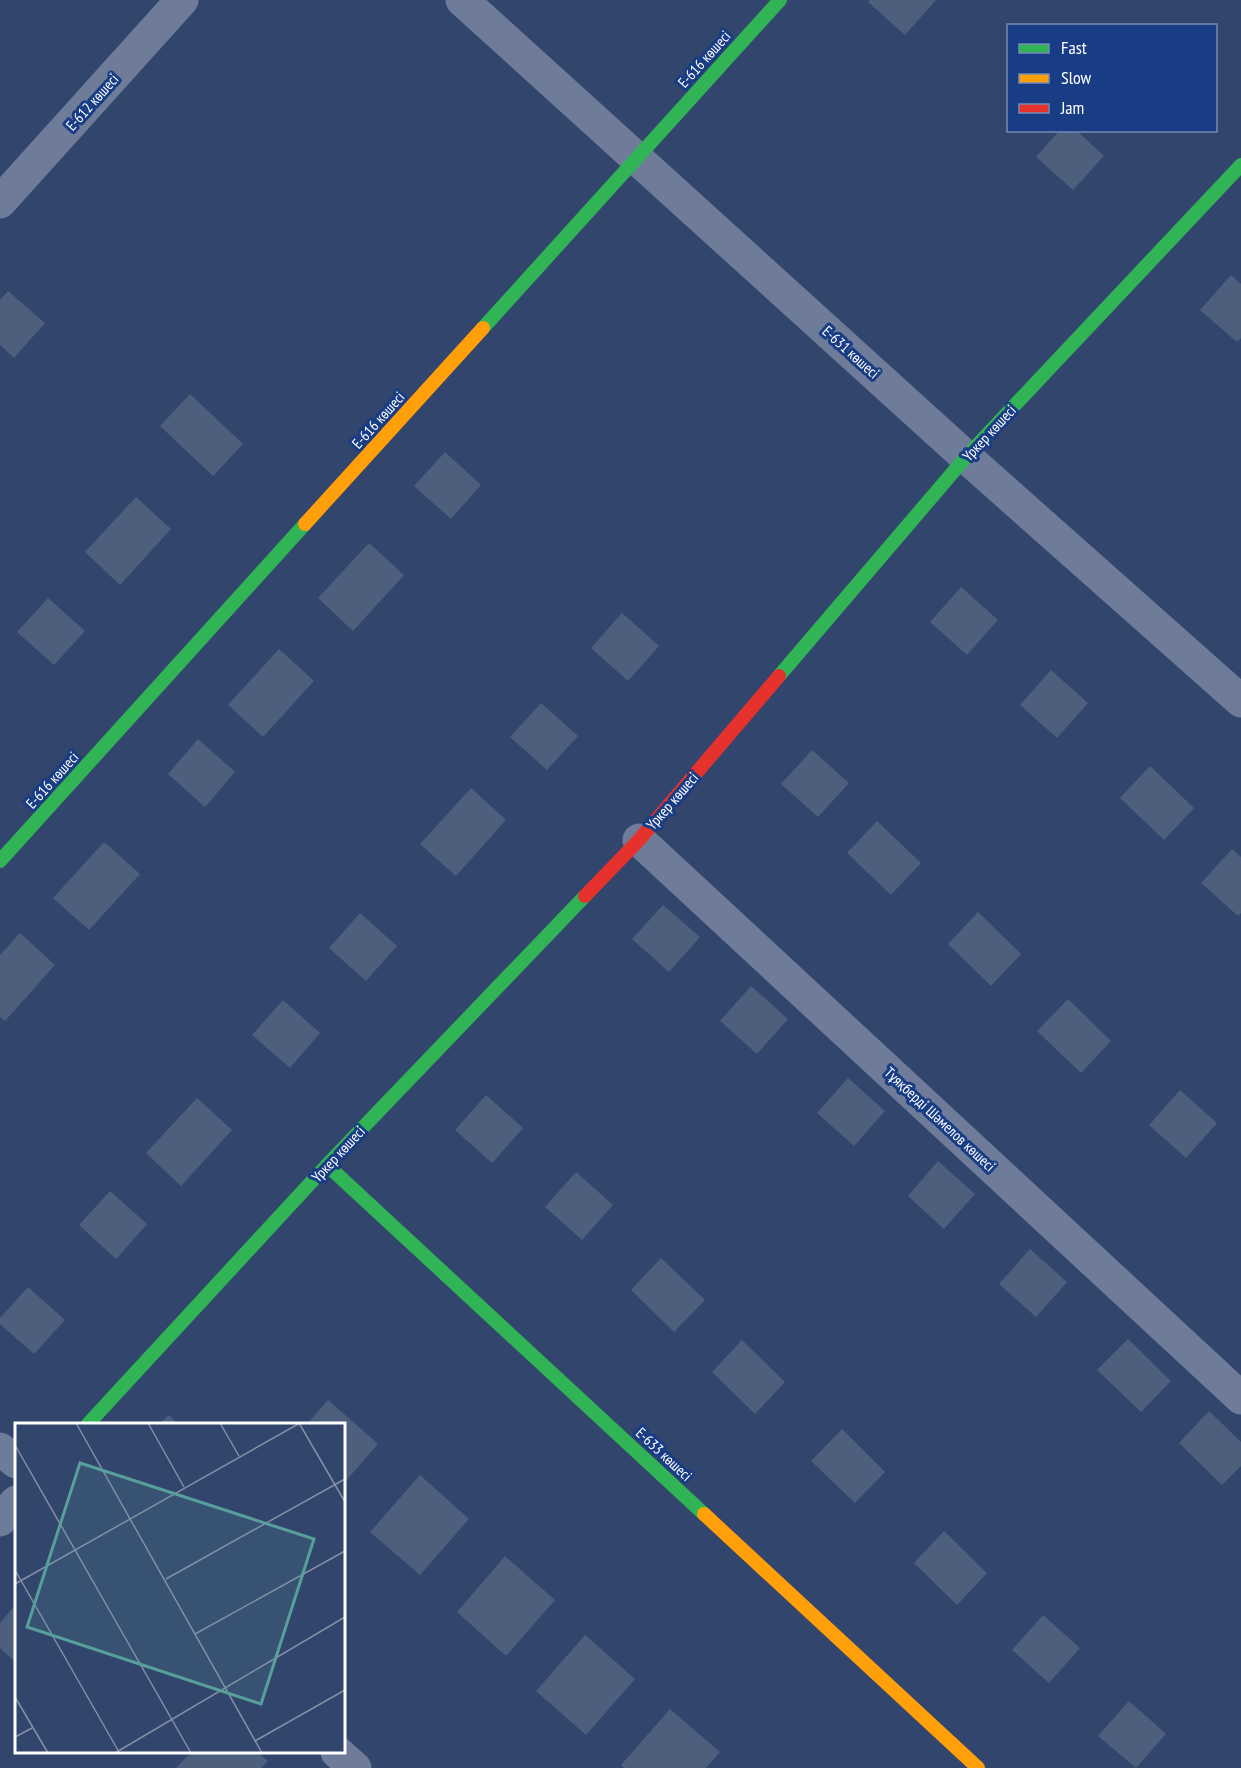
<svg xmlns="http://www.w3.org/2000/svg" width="1241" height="1768" viewBox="0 0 1241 1768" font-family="'PT Sans Narrow',sans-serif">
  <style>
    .building { fill: #4e5e7d }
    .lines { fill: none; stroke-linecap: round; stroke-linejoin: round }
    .street { stroke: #6e7c9a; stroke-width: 33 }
    .fast { stroke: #30b455; stroke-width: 14 }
    .slow { stroke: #ff9f0a; stroke-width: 14 }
    .jam { stroke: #e5322d; stroke-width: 14 }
    .labels { text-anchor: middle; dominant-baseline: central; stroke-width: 6; stroke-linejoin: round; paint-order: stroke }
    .street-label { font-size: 15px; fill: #fff; stroke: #193d85 }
    .inset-road { fill: none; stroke: #848fa7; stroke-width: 1.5 }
    .view { fill: #579f9a; fill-opacity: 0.15; stroke: #579f9a; stroke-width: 3 }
    .inset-edge { fill: none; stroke: #fff; stroke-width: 3 }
  </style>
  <rect width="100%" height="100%" fill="#32456c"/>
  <g class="building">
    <path d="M870,0H936L905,35L868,2Z"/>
    <path d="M1060,130H1076L1104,156L1073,190L1036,157Z"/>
    <path d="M1231,275L1241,284V338L1237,342L1200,310Z"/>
    <path d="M8,291L45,323L14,358L0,345V300Z"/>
    <path d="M190,394L243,444L213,476L160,426Z"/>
    <path d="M445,452L481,485L451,519L414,486Z"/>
    <path d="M136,497L171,529L120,585L85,552Z"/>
    <path d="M369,543L404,575L353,631L318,598Z"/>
    <path d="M961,587L998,620L967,655L930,622Z"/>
    <path d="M48,598L85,631L54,665L17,632Z"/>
    <path d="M622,613L659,646L628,681L591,648Z"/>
    <path d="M279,649L314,681L263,737L228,705Z"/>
    <path d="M1051,670L1088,703L1057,738L1020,705Z"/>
    <path d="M541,703L578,736L547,770L510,737Z"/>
    <path d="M198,739L235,772L205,807L168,774Z"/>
    <path d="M812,750L849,783L818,817L781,784Z"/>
    <path d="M1150,766L1194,808L1164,840L1120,798Z"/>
    <path d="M471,788L506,820L456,876L420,844Z"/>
    <path d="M877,821L921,863L891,895L847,853Z"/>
    <path d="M104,842L140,874L89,930L53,898Z"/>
    <path d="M1232,849L1241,857V913L1238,916L1201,883Z"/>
    <path d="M663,905L700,937L669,972L632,939Z"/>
    <path d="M978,912L1021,954L991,986L948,944Z"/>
    <path d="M360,913L397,946L366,981L329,948Z"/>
    <path d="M20,933L55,965L5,1021L0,1017V955Z"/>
    <path d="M751,986L788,1019L757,1054L720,1021Z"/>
    <path d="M1068,999L1111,1041L1081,1073L1037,1031Z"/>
    <path d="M283,1000L320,1033L290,1068L252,1035Z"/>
    <path d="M848,1078L885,1111L854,1146L817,1113Z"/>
    <path d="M1180,1090L1217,1123L1186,1158L1149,1125Z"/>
    <path d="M486,1095L523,1128L492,1163L455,1130Z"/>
    <path d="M197,1098L232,1130L181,1186L146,1153Z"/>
    <path d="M938,1161L975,1194L944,1229L908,1196Z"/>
    <path d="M576,1172L613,1205L582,1240L545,1207Z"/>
    <path d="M110,1191L147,1224L116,1259L79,1225Z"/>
    <path d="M1030,1249L1067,1282L1036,1317L999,1284Z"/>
    <path d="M661,1258L705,1300L674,1332L631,1290Z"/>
    <path d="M28,1287L65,1320L34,1354L0,1324V1318Z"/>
    <path d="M1128,1339L1171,1381L1141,1412L1097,1370Z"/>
    <path d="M742,1340L785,1382L755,1414L712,1372Z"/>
    <path d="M328,1400L378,1444L344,1483V1424H307Z"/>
    <path d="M1209,1411L1241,1442V1466L1222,1485L1179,1443Z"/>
    <path d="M169,1415L178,1424H159Z"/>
    <path d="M842,1429L885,1472L855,1503L811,1461Z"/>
    <path d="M420,1475L469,1519L420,1575L370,1532Z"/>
    <path d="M944,1531L987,1573L957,1605L914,1563Z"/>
    <path d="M505,1556L555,1600L506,1656L457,1612Z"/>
    <path d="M16,1604V1663L0,1648V1623Z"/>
    <path d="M1043,1615L1080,1648L1049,1683L1012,1650Z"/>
    <path d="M585,1635L635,1679L586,1735L536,1691Z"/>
    <path d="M1129,1701L1166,1734L1136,1768L1098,1736Z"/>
    <path d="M670,1709L720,1752L706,1768H624L621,1765Z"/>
    <path d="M191,1752H257L268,1761L261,1768H176Z"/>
  </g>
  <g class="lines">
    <g class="street">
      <path d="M462,0L966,457L1241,701"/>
      <path d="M0,202L182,0"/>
      <path d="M639,840L1241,1398"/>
      <path d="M0,1449L16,1462"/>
      <path d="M0,1520L16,1502"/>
      <path d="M337,1752L355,1768"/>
    </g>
    <g class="fast">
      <path d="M483,328L780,0"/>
      <path d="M779,676L966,457L1241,165"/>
      <path d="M0,861L305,524"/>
      <path d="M327,1165L704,1514"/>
      <path d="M88,1424L327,1165L585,896"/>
    </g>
    <g class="slow">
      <path d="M305,524L483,328"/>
      <path d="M704,1514L978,1768"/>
    </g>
    <path class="jam" d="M585,896L639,840L779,676"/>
  </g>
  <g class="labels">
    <g class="street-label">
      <text transform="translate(704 59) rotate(-48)">Е-616 көшесі</text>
      <text transform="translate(92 102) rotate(-48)">Е-612 көшесі</text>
      <text transform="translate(851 352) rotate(42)">Е-631 көшесі</text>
      <text transform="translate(378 420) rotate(-48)">Е-616 көшесі</text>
      <text transform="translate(989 433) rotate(-47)">Үркер көшесі</text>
      <text transform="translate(52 780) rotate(-48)">Е-616 көшесі</text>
      <text transform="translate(672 801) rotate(-49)">Үркер көшесі</text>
      <text transform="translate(940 1119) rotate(43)">Тұяқберді Шәмелов көшесі</text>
      <text transform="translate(338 1154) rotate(-47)">Үркер көшесі</text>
      <text transform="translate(664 1454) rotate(43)">Е-633 көшесі</text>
    </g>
  </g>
  <g transform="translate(15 1423)">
    <rect width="330" height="330" fill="#32456c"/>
    <path class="inset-road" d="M61,0L247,330M133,0L169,64M205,0L224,33M284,0L330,79M0,22L176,330M0,147L104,329M151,156L330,56M0,161L285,0M180,211L330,128M0,274L33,330M0,314L17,305M240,318L330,267M100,330L330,194"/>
    <path class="view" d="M65,40L299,116L246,281L12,204Z"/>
    <rect width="330" height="330" class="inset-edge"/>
  </g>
  <rect x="1007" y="24" width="210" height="108" fill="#193d85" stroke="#758bb6" stroke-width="1.5"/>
  <rect x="1019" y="44" width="30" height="9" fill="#30b455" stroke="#758bb6" stroke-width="1.5"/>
  <text x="1061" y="54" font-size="18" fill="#ffffff">Fast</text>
  <rect x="1019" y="74" width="30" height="9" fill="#ff9f0a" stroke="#758bb6" stroke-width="1.5"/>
  <text x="1061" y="84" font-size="18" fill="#ffffff">Slow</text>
  <rect x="1019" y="104" width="30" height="9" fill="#e5322d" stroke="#758bb6" stroke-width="1.5"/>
  <text x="1061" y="114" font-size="18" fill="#ffffff">Jam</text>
</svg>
